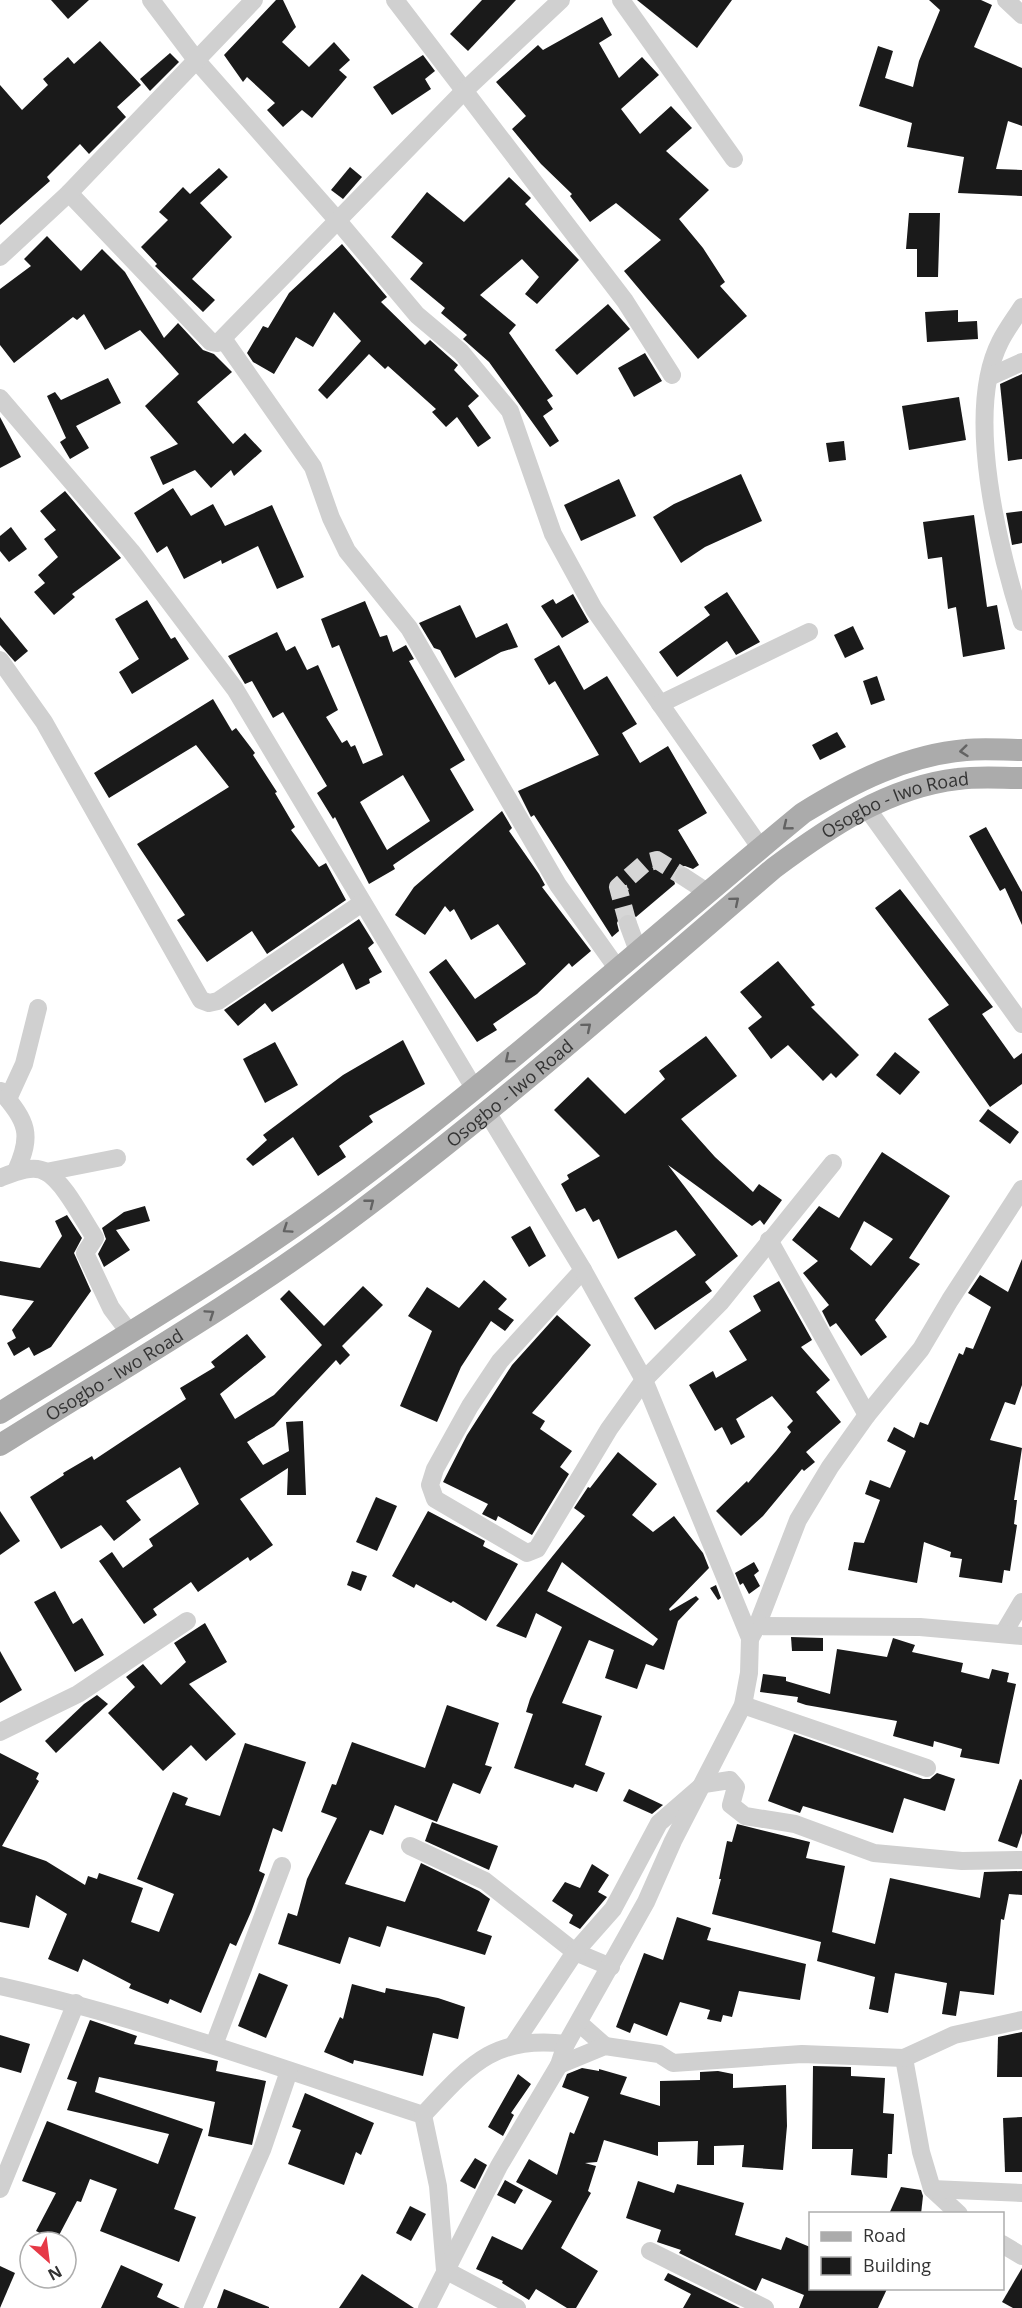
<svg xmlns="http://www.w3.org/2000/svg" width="1022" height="2308" viewBox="0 0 1022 2308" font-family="'Open Sans',sans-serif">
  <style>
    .building { fill: #1a1a1a; fill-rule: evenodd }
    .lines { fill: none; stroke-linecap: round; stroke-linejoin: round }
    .minor-tunnel { stroke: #d6d6d6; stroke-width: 18; stroke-dasharray: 18 9; stroke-linecap: butt }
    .minor { stroke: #d0d0d0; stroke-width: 18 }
    .major { stroke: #ababab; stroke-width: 22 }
    .oneway { stroke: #636363 }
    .labels { text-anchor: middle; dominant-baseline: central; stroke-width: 6; stroke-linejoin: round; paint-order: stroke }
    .street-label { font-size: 18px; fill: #333; stroke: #fff }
  </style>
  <rect width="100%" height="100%" fill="#fff"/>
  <g class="building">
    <path d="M51,0H89L68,19Z"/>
    <path d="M276,0H283L296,27L282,42L309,67L334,42L350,60L339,70L347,77L312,118L302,110L283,127L267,110L275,103L247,77L243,82L224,55Z"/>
    <path d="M482,0H516L468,51L450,34Z"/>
    <path d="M637,0H732L697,48Z"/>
    <path d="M929,0H981L992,5L974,47L1022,68V126L1008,121L996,169L1022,170V196L958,193L964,157L907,147L912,123L859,106L878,46L893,51L885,78L913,87L919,61L940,10Z"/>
    <path d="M602,17L612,35L599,43L619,78L642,57L659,75L621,109L640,134L671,106L692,128L666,151L709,190L679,219L703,248L725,282L720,286L747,316L698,359L624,271L661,240L616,203L590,222L570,196L572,194L541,164L512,129L526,116L496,82L538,45L543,50Z"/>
    <path d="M100,41L141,85L117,107L126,117L89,154L80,144L47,177L50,181L0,225V85L22,110L48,85L43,79L68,57L74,64Z"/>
    <path d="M170,53L179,62L150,91L140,79Z"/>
    <path d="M423,55L435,71L425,79L431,89L392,115L373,87Z"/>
    <path d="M350,167L362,177L343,199L331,190Z"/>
    <path d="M219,168L228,177L200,203L232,237L192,279L215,300L203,312L155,266L157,264L141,247L168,220L159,212L183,187L190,194Z"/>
    <path d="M509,177L531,198L525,204L579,260L537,304L525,294L539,277L522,259L480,295L516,325L509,333L553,396L547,400L553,409L543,416L559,441L550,447L489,362L463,339L467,335L441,313L445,308L410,279L423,263L391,237L427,192L464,222Z"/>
    <path d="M909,213H940L938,277H917V249H906Z"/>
    <path d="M47,236L81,271L102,249L125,272L164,338L178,323L203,350L214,354L232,372L197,402L233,444L245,433L262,451L234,476L231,470L211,488L195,470L163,485L150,457L178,444L145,406L179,374L140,330L105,350L84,314L77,320L73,317L14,363L0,345V289L31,266L24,259Z"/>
    <path d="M342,244L387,297L381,302L425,345L430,340L458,365L454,370L479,396L468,406L491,438L478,447L457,417L446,427L432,412L436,409L388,366L385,369L369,354L327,399L318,390L361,341L334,312L313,347L296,337L274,374L253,362L247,353L263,326L268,328L289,293Z"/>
    <path d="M608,304L630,329L577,375L555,350Z"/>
    <path d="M958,310V322L977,321L978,339L927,342L925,312Z"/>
    <path d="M645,353L662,381L634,397L618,368Z"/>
    <path d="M1022,374V459L1008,461L1000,384Z"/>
    <path d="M108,378L121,403L76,426L89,448L70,459L60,442L66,438L47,396L55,392L61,400Z"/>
    <path d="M959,397L966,440L909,450L902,406Z"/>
    <path d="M0,417L21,457L0,468Z"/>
    <path d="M844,441L846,460L829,462L826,443Z"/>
    <path d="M741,474L762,521L705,547L681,563L653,517L674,504Z"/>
    <path d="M619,479L636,516L581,541L564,505Z"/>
    <path d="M173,488L191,516L213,504L225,526L272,505L304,577L277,589L258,546L222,564L221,560L184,579L167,546L157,553L134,513Z"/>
    <path d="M65,491L121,558L72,594L75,597L54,615L34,592L45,583L38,575L58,557L44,539L56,530L40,511Z"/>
    <path d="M1022,511V543L1012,545L1006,513Z"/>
    <path d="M974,515L987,607L997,605L1005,649L963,657L956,607L948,609L942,557L928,559L923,522Z"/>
    <path d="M11,527L27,549L9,562L0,551V536Z"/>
    <path d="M727,592L760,642L736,655L727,641L677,677L659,652L710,615L704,607Z"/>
    <path d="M573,594L589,622L562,638L541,606L553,599L556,604Z"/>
    <path d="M147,600L171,639L175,637L189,659L132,694L119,672L139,659L115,619Z"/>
    <path d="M365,601L380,637L387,635L393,652L406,645L414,659L409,661L465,760L450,769L474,810L393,865L395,869L369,884L335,817L333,819L317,793L327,786L283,712L273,718L252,681L245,684L228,656L277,632L286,651L295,646L307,670L318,665L338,710L326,717L342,743L347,740L351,747L355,745L363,764L383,755L339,645L332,648L321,619ZM403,775L430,821L387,850L360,802Z"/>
    <path d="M460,605L476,638L507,623L518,647L501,652L455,678L440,650L434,648L419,623Z"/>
    <path d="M0,617L28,651L15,662L0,645Z"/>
    <path d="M853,626L864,649L845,658L834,635Z"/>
    <path d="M559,645L584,690L607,676L637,724L622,733L640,763L668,746L707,813L678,830L699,865L693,869L685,866L678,867L673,876L675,884L636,917L629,913L620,916L617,923L619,931L612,937L534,815L531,817L518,791L599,755L555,681L549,685L534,659Z"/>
    <path d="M877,676L885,700L871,705L863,681Z"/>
    <path d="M213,699L232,731L236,728L255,753L253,755L277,792L275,793L295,827L291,830L319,867L326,863L346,900L267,954L252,931L207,962L177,920L185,915L137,844L229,787L196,745L109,798L94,773Z"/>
    <path d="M837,732L846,747L820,760L812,745Z"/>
    <path d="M502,811L512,828L509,831L539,874L545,885L542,887L591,951L572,967L569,963L537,994L493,1024L497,1030L477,1042L429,972L446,959L475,999L526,964L498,924L471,940L454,909L450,912L445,906L425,935L395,915L414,887Z"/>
    <path d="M986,827L1022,892V925L1005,888L1000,891L969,836Z"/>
    <path d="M900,889L993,1007L982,1014L1014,1059L1022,1053V1084L990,1107L928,1019L949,1005L875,908Z"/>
    <path d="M359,919L374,943L368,948L382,972L369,979L370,983L356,990L343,963L272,1012L265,1003L238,1026L224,1010Z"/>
    <path d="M778,961L815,1005L811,1007L859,1055L836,1078L831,1073L823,1081L788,1045L771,1059L748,1028L762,1017L740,992Z"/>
    <path d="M706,1036L737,1076L681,1119L715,1157L753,1192L759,1184L782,1200L764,1225L760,1220L752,1226L668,1165L738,1256L705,1282L712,1291L655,1330L634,1298L696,1255L676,1230L618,1259L599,1219L593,1222L585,1208L576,1212L561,1184L569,1179L567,1175L600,1156L554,1110L588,1077L625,1114L665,1079L659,1071Z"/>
    <path d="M403,1040L425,1084L369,1116L373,1122L339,1146L346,1157L318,1176L293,1137L253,1166L246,1159L267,1140L263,1135L343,1075Z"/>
    <path d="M275,1042L298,1085L265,1103L243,1059Z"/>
    <path d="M895,1052L920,1072L900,1095L876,1075Z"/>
    <path d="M988,1109L1019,1132L1010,1144L979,1121Z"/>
    <path d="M882,1152L950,1196L909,1258L920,1264L875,1320L887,1337L861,1356L836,1323L830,1327L822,1311L829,1305L803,1273L818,1261L792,1240L819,1206L839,1218ZM864,1221L893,1239L871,1266L850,1249Z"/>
    <path d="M145,1206L150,1221L116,1230L130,1250L104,1267L98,1254L106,1239L102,1228L124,1212Z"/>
    <path d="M67,1215L82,1238L74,1253L91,1291L51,1347L34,1356L29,1347L14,1356L7,1343L16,1338L12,1330L34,1301L0,1295V1261L40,1268L62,1236L55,1221Z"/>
    <path d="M530,1226L546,1256L529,1267L511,1237Z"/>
    <path d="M1022,1259V1385L1015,1405L1005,1402L990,1440L1022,1448L1014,1500H1017L1014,1524L1017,1525L1010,1571L1004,1570L1002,1583L959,1577L962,1559L950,1557L951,1552L924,1542L917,1583L848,1570L854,1542L864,1543L880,1500L865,1494L870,1480L890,1488L906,1451L887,1441L894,1427L914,1438L920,1422L928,1425L959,1353L963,1355L966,1347L973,1349L991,1307L968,1293L980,1275L1008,1292Z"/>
    <path d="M484,1280L507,1299L498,1309L514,1320L505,1331L491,1321L461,1367L437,1422L400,1406L432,1331L408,1316L427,1287L459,1308Z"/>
    <path d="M779,1281L812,1340L801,1347L830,1380L816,1392L841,1422L806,1452L815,1462L804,1471L802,1469L763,1516L741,1536L716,1511L747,1481L748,1483L776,1451L791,1432L787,1427L793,1421L772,1396L736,1419L745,1437L731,1445L722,1427L715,1431L689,1385L713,1371L716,1378L747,1360L729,1331L761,1311L753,1296Z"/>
    <path d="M363,1286L383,1305L342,1346L350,1355L340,1365L336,1360L274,1426L247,1442L263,1465L289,1451L286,1422L303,1421L306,1495H287L288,1468L240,1499L273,1545L250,1561L248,1557L198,1592L191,1582L153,1609L157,1615L144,1624L99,1561L112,1552L123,1568L153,1546L149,1539L199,1504L180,1467L126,1501L141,1520L114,1541L101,1525L61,1549L30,1497L64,1475L63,1473L92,1456L94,1460L186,1399L180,1388L215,1367L211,1362L247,1334L266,1357L220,1394L235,1419L274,1395L322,1345L280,1299L289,1290L324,1326Z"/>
    <path d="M557,1315L591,1345L532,1413L545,1421L540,1429L572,1451L560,1467L569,1474L532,1535L498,1516L496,1521L482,1514L488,1504L443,1482L467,1435L512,1365Z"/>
    <path d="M618,1452L657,1484L632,1515L653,1532L674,1516L703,1553L709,1568L669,1609L670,1611L696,1596L699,1599L678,1621L664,1670L646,1664L637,1689L605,1678L614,1650L589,1640L562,1703L602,1716L585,1765L605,1773L597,1792L575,1784L573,1788L514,1768L533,1714L526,1712L530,1699L562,1627L536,1613L526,1638L496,1626L585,1516L574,1508L588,1487L590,1488ZM562,1562L658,1639L653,1646L547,1591Z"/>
    <path d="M376,1497L397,1506L377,1551L356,1542Z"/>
    <path d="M0,1511L20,1541L0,1555Z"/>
    <path d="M428,1511L485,1541L483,1546L518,1564L486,1621L453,1601L451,1603L416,1584L414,1588L392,1576Z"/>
    <path d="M754,1562L759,1571L754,1575L760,1586L749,1594L743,1583L740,1585L735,1573Z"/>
    <path d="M352,1571L367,1576L361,1591L347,1585Z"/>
    <path d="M716,1585L721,1598L718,1600L710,1588Z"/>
    <path d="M55,1591L73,1624L82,1618L104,1655L75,1672L34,1602Z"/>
    <path d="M205,1623L227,1662L189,1684L236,1734L206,1761L191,1745L163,1771L108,1713L135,1687L126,1677L143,1664L161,1685L186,1662L174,1643Z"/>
    <path d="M791,1637L823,1638V1651H792Z"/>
    <path d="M893,1638L915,1645L912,1652L963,1663L961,1672L989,1679L992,1669L1009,1673L1007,1682L1016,1684L999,1764L960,1757L962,1749L934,1741L933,1747L893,1736L897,1721L806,1705L797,1702L798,1697L760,1692L763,1674L786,1677V1681L830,1694L837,1649L887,1657Z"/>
    <path d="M0,1651L22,1690L0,1703Z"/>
    <path d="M97,1695L108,1704L56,1753L45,1741L84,1704Z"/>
    <path d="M447,1705L499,1723L485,1765L492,1767L480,1794L453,1783L437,1822L395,1805L383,1835L370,1830L345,1884L405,1902L421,1863L479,1891L490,1899L477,1931L492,1936L485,1955L387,1926L380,1947L349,1937L340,1964L278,1944L288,1913L297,1916L307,1879L337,1818L321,1812L332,1784L336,1785L352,1742L425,1768Z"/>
    <path d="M794,1734L923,1779H930L937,1773L955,1779L945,1811L904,1798L893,1833L803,1806L800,1813L768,1801Z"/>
    <path d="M245,1743L306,1762L282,1832L273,1828L259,1871L265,1874L251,1912L236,1946L230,1943L201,2013L170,1999L168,2004L129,1988L131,1984L83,1959L78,1972L48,1959L67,1914L36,1895L29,1928L0,1922V1753L39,1773L36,1779L39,1781L2,1846L46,1861L85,1885L88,1876L97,1879L99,1873L143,1888L131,1922L159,1932L174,1894L137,1879L173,1792L188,1798L185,1805L220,1816Z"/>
    <path d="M1020,1779L1022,1780V1833L1017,1848L998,1841Z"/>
    <path d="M629,1789L663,1805L652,1814L623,1801Z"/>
    <path d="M432,1822L498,1846L489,1870L425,1841Z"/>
    <path d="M737,1824L810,1842L806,1858L845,1866L832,1932L875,1944L890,1878L980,1898L984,1872L1022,1871V1895L1009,1894L1004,1920L1001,1919L994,1995L960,1991L956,2016L942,2014L947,1983L895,1973L888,2013L869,2009L875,1977L817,1961L821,1942L712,1914L721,1879H719L727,1841L732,1842Z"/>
    <path d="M592,1864L609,1875L598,1892L607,1897L580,1929L569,1923L573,1915L552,1901L565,1882L580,1888Z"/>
    <path d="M677,1917L711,1928L707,1940L806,1964L800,2000L739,1991L732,2017L723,2015L721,2022L707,2019L710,2010L680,2002L667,2036L634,2023L630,2033L616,2027L644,1953L663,1960Z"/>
    <path d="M259,1973L288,1985L266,2038L238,2026Z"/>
    <path d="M352,1984L385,1993L386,1988L438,1998L465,2007L458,2039L433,2033L423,2076L354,2060L353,2064L324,2052L340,2017L343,2019Z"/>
    <path d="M90,2020L137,2036L134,2044L218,2061L216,2071L266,2081L252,2145L208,2136L215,2102L99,2077L95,2092L203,2129L174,2209L196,2217L179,2262L100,2231L117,2189L90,2179L81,2202L77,2201L56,2241L36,2231L56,2193L22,2181L47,2121L158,2164L169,2134L67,2110L77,2082L67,2079Z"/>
    <path d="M1022,2032V2077H997L998,2037Z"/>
    <path d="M0,2035L30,2044L21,2073L0,2067Z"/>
    <path d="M813,2066L851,2067V2076L885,2078L883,2113L894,2114L892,2154H888L887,2178L851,2175L853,2149H812Z"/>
    <path d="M582,2068L599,2071V2069L627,2077L620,2094L660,2106V2081L700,2080V2072L718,2071L733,2074V2088L786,2085L787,2126L783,2170L742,2167L744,2145L714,2146V2165H697L698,2141L658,2142V2156L604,2140L597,2162L585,2163L596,2166L588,2191L591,2193L561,2248L598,2271L576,2308H567L536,2289L529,2300L502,2283L503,2281L476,2269L492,2236L522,2250L552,2201L516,2182L529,2159L557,2175L570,2132L574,2134L589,2097L562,2087L567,2074Z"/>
    <path d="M518,2074L531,2084L511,2113L514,2115L503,2136L488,2127Z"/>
    <path d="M305,2093L374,2123L361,2155L356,2152L344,2185L288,2164L301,2130L292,2127Z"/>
    <path d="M1022,2117V2172H1005L1003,2118Z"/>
    <path d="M475,2158L487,2165L475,2189L460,2181Z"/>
    <path d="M505,2180L523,2190L515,2204L497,2195Z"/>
    <path d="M638,2181L674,2193L677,2184L744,2203L735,2235L781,2250L786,2237L810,2247V2289H887L878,2308H799L804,2295L762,2278L756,2291L679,2253L681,2250L657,2242L661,2230L626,2218Z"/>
    <path d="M901,2187L921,2190L923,2196L921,2214H889Z"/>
    <path d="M410,2206L426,2214L411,2241L396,2233Z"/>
    <path d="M121,2265L163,2284L157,2297L180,2308H101Z"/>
    <path d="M0,2266L15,2273L0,2308Z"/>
    <path d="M1022,2268V2308H1013L1002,2302Z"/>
    <path d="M668,2273L740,2308H683L691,2294L664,2280Z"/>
    <path d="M362,2274L414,2308H339Z"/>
    <path d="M224,2289L269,2307V2308H217Z"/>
  </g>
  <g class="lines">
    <path class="minor-tunnel" d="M628,924L618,887L645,863L657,860L684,877"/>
    <g class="minor">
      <path d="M151,0L197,61L338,221L417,315L461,352L510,411L553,534L594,609L760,847"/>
      <path d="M395,0L625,301L672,375"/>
      <path d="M621,0L734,159"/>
      <path d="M1006,0L1022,15"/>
      <path d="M69,193L211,342L218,343L464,91L561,0"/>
      <path d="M0,257L69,193L254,0"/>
      <path d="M1022,307C1015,318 1006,330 1000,342C964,413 999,549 1022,622"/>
      <path d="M224,340L313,467L331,518L347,551L409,628L558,885L617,968"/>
      <path d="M989,377L1022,362"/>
      <path d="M0,398L131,551L235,689L474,1088"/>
      <path d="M0,660L44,722L201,1000L209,1003L218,1001L362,903"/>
      <path d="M660,704L809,632"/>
      <path d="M866,807L1022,1024"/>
      <path d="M684,877L707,892"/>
      <path d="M628,924L638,951"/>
      <path d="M1,1091C27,1122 33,1134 16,1171"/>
      <path d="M8,1099L24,1064L38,1008"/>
      <path d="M46,1172L117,1158"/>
      <path d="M0,1178C13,1173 33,1164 46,1172C64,1182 83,1220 95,1238L85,1253L111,1308L129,1332"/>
      <path d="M769,1240L867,1415"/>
      <path d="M583,1270L500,1361L470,1406L435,1469L430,1485L435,1499L527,1553L537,1549L609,1429L644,1380L720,1303L833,1163"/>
      <path d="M757,1626L798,1520L830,1467L867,1415L921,1349L950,1300L1022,1189"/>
      <path d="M1003,1634L1022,1602"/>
      <path d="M751,1637L757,1626L920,1627L1022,1636"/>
      <path d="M743,1705L927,1768"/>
      <path d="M0,1732L78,1694L187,1621"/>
      <path d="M410,1846L485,1881L575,1952L611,1967"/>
      <path d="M0,1986C144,2018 282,2069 423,2115"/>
      <path d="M579,2023L605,2046"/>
      <path d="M514,2044L575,1952L613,1909L659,1823L704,1784L730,1780L736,1787L731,1805L745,1816L795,1824L874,1853L962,1861L1022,1860"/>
      <path d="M214,2045L282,1866"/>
      <path d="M904,2058L921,2152L932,2189L959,2214"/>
      <path d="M559,2065L605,2046L659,2054L673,2063L802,2054L904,2058L954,2035L1022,2020"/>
      <path d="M423,2115L438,2186L445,2270L517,2308"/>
      <path d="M423,2115C469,2066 493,2035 566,2044"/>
      <path d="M0,2189L76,2003"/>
      <path d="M932,2189L1022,2193"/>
      <path d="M1002,2244L1022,2256"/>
      <path d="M650,2251L765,2308"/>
      <path d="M193,2308L262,2150L289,2071"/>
      <path d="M427,2308L499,2166L559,2065L566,2044L646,1902L673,1841L743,1705L749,1673L750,1638L644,1380L583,1270L487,1112"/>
    </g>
    <g class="major">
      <path d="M0,1413C111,1344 225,1277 331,1200C495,1080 646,942 803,813C853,782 907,755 966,750C984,748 1004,750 1022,750"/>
      <path id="s1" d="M0,1445C116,1372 237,1303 347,1221C495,1111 634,988 774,868C829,827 888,787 958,779C979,776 1001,778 1022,778"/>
    </g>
  </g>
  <defs><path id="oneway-chevron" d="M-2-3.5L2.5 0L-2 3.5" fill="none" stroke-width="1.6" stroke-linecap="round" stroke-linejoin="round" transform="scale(1.5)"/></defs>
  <g class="oneway">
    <use href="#oneway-chevron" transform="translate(964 751) rotate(174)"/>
    <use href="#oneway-chevron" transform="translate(787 826) rotate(141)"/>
    <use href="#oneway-chevron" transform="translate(735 901) rotate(-40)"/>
    <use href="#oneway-chevron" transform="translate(587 1027) rotate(-40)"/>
    <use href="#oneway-chevron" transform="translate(509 1059) rotate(140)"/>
    <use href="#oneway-chevron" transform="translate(370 1203) rotate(-38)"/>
    <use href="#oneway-chevron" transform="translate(287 1229) rotate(146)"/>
    <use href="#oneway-chevron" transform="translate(210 1314) rotate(-34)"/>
  </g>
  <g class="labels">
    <g class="street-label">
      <text stroke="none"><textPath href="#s1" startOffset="1106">Osogbo - Iwo Road</textPath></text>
      <text stroke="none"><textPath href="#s1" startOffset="620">Osogbo - Iwo Road</textPath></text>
      <text stroke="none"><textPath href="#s1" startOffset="134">Osogbo - Iwo Road</textPath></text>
    </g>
  </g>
  <rect x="809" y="2212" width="195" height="78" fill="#ffffff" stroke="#adadad" stroke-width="1.5"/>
  <rect x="821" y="2232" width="30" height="9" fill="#ababab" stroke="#adadad" stroke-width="1.5"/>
  <text x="863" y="2242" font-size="18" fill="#333333">Road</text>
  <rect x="821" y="2257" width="30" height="18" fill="#1a1a1a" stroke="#adadad" stroke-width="1.5"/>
  <text x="863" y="2272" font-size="18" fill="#333333">Building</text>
  <g transform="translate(48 2260) rotate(152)"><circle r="28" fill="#ffffff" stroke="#adadad" stroke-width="1.5"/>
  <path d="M0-4.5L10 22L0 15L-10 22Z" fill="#e63946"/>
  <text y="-9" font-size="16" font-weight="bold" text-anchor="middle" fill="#333333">N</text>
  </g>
</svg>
